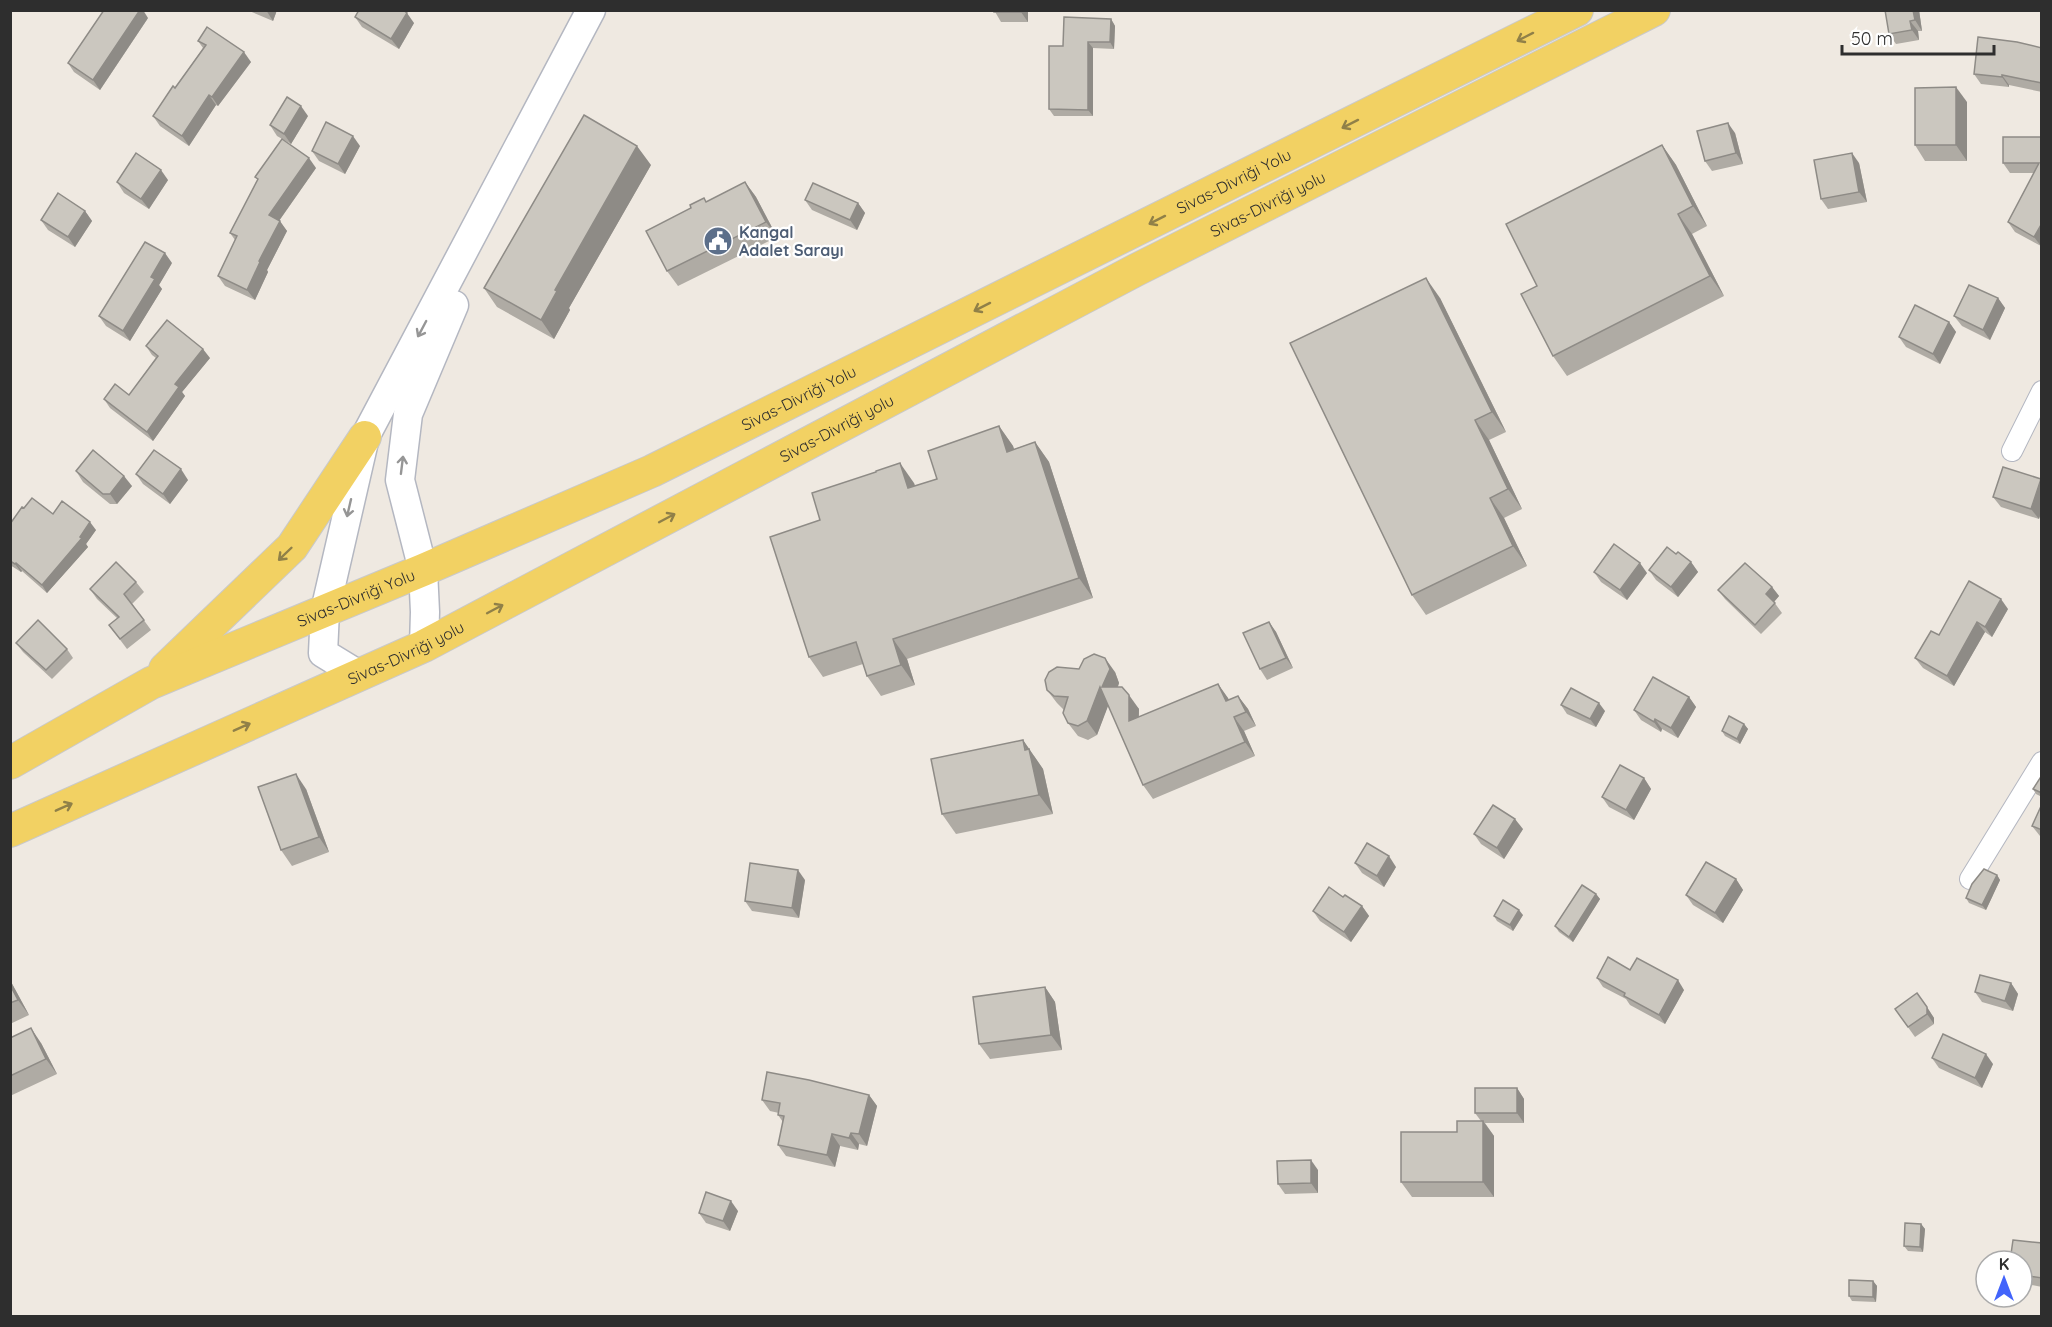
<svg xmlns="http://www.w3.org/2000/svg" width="2052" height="1327" viewBox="0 0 2052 1327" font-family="Quicksand,sans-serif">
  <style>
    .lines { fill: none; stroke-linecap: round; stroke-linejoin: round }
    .street-casing { stroke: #b4b7c1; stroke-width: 22 }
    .secondary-casing { stroke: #b4b7c1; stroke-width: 31 }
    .primary-casing { stroke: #c9c9c9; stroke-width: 34 }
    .street { stroke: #fff; stroke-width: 20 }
    .secondary { stroke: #fff; stroke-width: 28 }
    .primary { stroke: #f2d163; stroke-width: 32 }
    .wall { fill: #afaba4 }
    .shaded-wall { fill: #8e8b86 }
    .building { fill: #cbc7bf; stroke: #8e8b86; stroke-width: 1.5 }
    .oneway { stroke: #908048 }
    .oneway2 { stroke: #969696 }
    .labels { text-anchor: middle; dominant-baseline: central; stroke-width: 4.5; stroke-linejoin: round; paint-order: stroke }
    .street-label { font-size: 16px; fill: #2e2e2e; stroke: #fff }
    .service-label { font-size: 16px; font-weight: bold; fill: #4e5e75; stroke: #fff; text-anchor: start }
  </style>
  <rect width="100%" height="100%" fill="#efe9e1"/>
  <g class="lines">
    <g class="street-casing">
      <g id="street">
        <path d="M2012,451L2042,391"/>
        <path d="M1970,879L2042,762"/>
      </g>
    </g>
    <g class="secondary-casing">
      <g id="secondary">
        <path d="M424,646L425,612L423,570L400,480L408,414L454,305"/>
        <path d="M359,675L323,653L325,611L365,437L591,10"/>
      </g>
    </g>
    <g class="primary-casing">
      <g id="primary">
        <path d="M165,669L292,547L365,437"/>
        <path id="s1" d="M10,763L151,683L423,570L652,471L1577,10"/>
        <path id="s2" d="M10,831L424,646L1136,270L1654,10"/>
      </g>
    </g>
    <use href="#street" class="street"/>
    <use href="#secondary" class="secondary"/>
    <use href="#primary" class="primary"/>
  </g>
  <g class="wall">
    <path d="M247,10H277L273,21Z"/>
    <path d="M994,10H1028V22H1001Z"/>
    <path d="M1919,10L1922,31H1918L1919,40L1896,44L1889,34Z"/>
    <path d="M355,17L414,23L399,49L362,27Z"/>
    <path d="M148,18L100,90L74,72L68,63Z"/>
    <path d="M1111,19L1115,26L1114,49L1093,48V116H1054L1049,109L1063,46Z"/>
    <path d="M198,41L251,62L218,106L216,105L189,146L160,126L153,116L175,88L203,48Z"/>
    <path d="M2042,48V92L2009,85V87L1981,84L1974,74Z"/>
    <path d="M1967,102V161H1925L1915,145Z"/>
    <path d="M308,116L291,144L277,136L270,125Z"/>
    <path d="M1735,133L1743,164L1712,171L1705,161Z"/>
    <path d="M2042,137L2041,246L2015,232L2008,222L2034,173H2010L2003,163Z"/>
    <path d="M1662,145L1676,165L1707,226L1692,234L1724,296L1567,376L1553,356L1537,286Z"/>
    <path d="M360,146L345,174L319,161L312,151Z"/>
    <path d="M1859,163L1867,202L1828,209L1821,199Z"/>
    <path d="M651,165L569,308L570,310L554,339L497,307L484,288Z"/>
    <path d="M316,168L279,221L287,231L267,270L268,272L255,300L225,286L218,276L235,240L230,233L258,180L255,177Z"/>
    <path d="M168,180L149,209L124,193L117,182Z"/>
    <path d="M745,182L756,197L777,237L678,286L667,271L706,202Z"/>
    <path d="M805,200L858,203L865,213L857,230L812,210Z"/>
    <path d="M85,211L92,221L75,247L48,230L41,220Z"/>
    <path d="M172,263L159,285L162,289L130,341L106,326L99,316Z"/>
    <path d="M1440,298L1506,432L1489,440L1522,509L1504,518L1527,566L1426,615L1412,595Z"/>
    <path d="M1998,298L2005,308L1990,340L1962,326L1954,316Z"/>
    <path d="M1949,322L1956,332L1940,364L1906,347L1899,337Z"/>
    <path d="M146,346L210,358L182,392L185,396L153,441L110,408L104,399L129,395L156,358L152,355Z"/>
    <path d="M999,426L1013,446L1014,449L1035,442L1049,462L1093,598L907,659L915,685L881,696L867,676L863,664L823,677L809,657L914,483L915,486L937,479Z"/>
    <path d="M76,471L132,486L117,504H110L83,482Z"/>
    <path d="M136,474L188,480L170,504L143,484Z"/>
    <path d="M2042,480V510L2039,519L2001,507L1993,497Z"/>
    <path d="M24,508L53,514L96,530L86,544L88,547L47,593L22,571L21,572L10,565V524Z"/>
    <path d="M1676,554L1691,562L1698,572L1678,597L1656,580L1649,570Z"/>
    <path d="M1594,572L1647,573L1627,600L1601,582Z"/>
    <path d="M136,582L144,592L132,604L151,630L127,649L109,625L118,619L97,599L90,589Z"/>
    <path d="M1772,587L1779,596L1774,602L1782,613L1761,634L1725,599L1718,590Z"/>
    <path d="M2008,609L1992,637L1985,632L1954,686L1923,668L1915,658L1939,635Z"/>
    <path d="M1269,622L1276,632L1293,668L1267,680L1260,669Z"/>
    <path d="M16,643L67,649L73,658L52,679L23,652Z"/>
    <path d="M1079,669L1115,672L1119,683L1118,687L1139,709V717L1218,684L1229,700L1238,696L1248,709L1256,726L1244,731L1255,756L1153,799L1143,785L1108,705L1097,735L1088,740L1078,736L1068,723L1064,710L1057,703L1047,690Z"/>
    <path d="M1689,697L1696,707L1678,738L1662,729L1661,732L1641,720L1634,710Z"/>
    <path d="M1561,705L1605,711L1596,727L1567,714Z"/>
    <path d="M1744,724L1748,729L1740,744L1725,736L1722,731Z"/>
    <path d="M1023,740L1043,769L1053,814L956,834L942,814Z"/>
    <path d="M2042,775V797L2036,794L2033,789Z"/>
    <path d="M1644,778L1651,789L1634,820L1609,807L1602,797Z"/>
    <path d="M306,789L329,852L292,866L281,850Z"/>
    <path d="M2042,804V837L2040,836L2032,826Z"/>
    <path d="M1523,829L1504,859L1481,844L1474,834Z"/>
    <path d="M1355,863L1396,867L1384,887L1362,873Z"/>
    <path d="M1997,875L2000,880L1986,910L1969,903L1966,898Z"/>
    <path d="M1736,879L1743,890L1723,923L1693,905L1686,895Z"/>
    <path d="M805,880L799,918L752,911L745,901Z"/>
    <path d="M1596,894L1600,899L1573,942L1559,932L1555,926Z"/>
    <path d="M1343,897L1362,906L1369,916L1351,942L1320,921L1313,911Z"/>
    <path d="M1523,915L1513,931L1497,921L1494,916Z"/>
    <path d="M1630,970L1684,990L1665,1024L1630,1005L1626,999L1603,987L1597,978Z"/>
    <path d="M10,980L29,1015L10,1024Z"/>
    <path d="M2011,983L2018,994L2013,1011L1982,1002L1975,992Z"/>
    <path d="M1045,987L1055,1002L1062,1050L990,1059L979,1044Z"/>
    <path d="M1917,993L1934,1018V1024L1915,1037L1895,1009Z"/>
    <path d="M10,1038L41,1043L57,1074L10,1096Z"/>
    <path d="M1932,1058L1993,1064L1982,1088L1939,1068Z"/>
    <path d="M1517,1088L1524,1099V1123H1485L1494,1136V1197H1412L1401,1182L1457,1132L1481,1121L1475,1113Z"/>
    <path d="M869,1095L877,1106L867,1146L859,1144L858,1150L840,1146L835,1167L786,1156L778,1145L783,1122L778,1115L779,1113L770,1111L762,1100Z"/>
    <path d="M1318,1170V1193L1285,1194L1278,1184Z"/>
    <path d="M738,1211L730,1231L706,1223L699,1213Z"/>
    <path d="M1921,1224L1925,1229L1923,1252L1908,1251L1904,1246Z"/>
    <path d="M2042,1243V1287L2022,1283V1261Z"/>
    <path d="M1873,1281L1877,1286L1876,1302L1852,1301L1849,1296Z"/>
  </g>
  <g class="shaded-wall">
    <path d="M140,10H143L148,18L100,90L93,80Z"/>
    <path d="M266,10H277L273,21Z"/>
    <path d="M1021,10H1028V22L1021,12Z"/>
    <path d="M1913,10H1919L1922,31L1915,20Z"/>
    <path d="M407,13L414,23L399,49L391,39Z"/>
    <path d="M1111,19L1115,26L1114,49L1110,42Z"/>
    <path d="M1910,21L1918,31L1919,40L1912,30Z"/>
    <path d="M1088,42L1093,48V116L1088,110Z"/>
    <path d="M244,52L251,62L218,106L212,97Z"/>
    <path d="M2002,75L2009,85V87L2002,77Z"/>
    <path d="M1956,87L1967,102V161L1956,145Z"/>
    <path d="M209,95L216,105L189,146L182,136Z"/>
    <path d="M301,106L308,116L291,144L284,134Z"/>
    <path d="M1728,123L1735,133L1743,164L1736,153Z"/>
    <path d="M353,136L360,146L345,174L338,164Z"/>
    <path d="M1662,145L1676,165L1707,226L1693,206Z"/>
    <path d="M637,146L651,165L569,308L570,310L554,339L541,320L555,290Z"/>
    <path d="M1852,153L1859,163L1867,202L1859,192Z"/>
    <path d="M309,158L316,168L276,225L269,215Z"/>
    <path d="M161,170L168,180L149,209L141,199Z"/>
    <path d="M745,182L756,197L777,237L766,222Z"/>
    <path d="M858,203L865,213L857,230L850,220Z"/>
    <path d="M85,211L92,221L75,247L68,237Z"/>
    <path d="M1678,214L1692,234L1724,296L1710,276Z"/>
    <path d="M280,221L287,231L267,270L268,272L255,300L247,290L259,261Z"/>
    <path d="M2042,223V246H2041L2034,237Z"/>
    <path d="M165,253L172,263L159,285L162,289L130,341L123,331L151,277Z"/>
    <path d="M1426,278L1440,298L1506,432L1492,412Z"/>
    <path d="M1998,298L2005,308L1990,340L1983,330Z"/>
    <path d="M1949,322L1956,332L1940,364L1933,354Z"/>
    <path d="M203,349L210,358L182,392L185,396L153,441L147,432L175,384Z"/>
    <path d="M1475,420L1489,440L1522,509L1508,489Z"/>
    <path d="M999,426L1013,446L1021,472L1007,452Z"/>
    <path d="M1035,442L1049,462L1093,598L1079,578Z"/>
    <path d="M900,463L914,483L922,508L908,488Z"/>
    <path d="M181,469L188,480L170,504L163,494Z"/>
    <path d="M124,476L132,486L117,504L110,494Z"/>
    <path d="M2041,479L2042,510L2039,519L2031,509Z"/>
    <path d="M1490,498L1504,518L1527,566L1513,546Z"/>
    <path d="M90,522L96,530L86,544L88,547L47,593L42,585Z"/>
    <path d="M1691,562L1698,572L1678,597L1671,587Z"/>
    <path d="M16,563L22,571L21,572L15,564Z"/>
    <path d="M1640,563L1647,573L1627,600L1620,590Z"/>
    <path d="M1772,587L1779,596L1773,603L1766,594Z"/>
    <path d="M2001,599L2008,609L1992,637L1985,627Z"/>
    <path d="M1269,622L1276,632L1293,668L1286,658Z"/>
    <path d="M1977,622L1985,632L1954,686L1947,676Z"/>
    <path d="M893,639L907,659L915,685L901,665Z"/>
    <path d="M1105,658L1115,672L1119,683L1112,701L1102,687Z"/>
    <path d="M1218,684L1228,698L1236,715L1226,701Z"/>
    <path d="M1100,687L1110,701L1097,735L1087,721Z"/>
    <path d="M1129,695L1139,709L1138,735L1129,721Z"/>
    <path d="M1238,696L1248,709L1256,726L1246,712Z"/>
    <path d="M1689,697L1696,707L1678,738L1671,728Z"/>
    <path d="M1599,703L1605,711L1596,727L1590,719Z"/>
    <path d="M1234,717L1244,731L1255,756L1245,742Z"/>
    <path d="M1655,719L1662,729L1661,732L1654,722Z"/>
    <path d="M1744,724L1748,729L1740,744L1737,739Z"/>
    <path d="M1023,740L1043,769L1053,814L1039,795Z"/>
    <path d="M296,774L306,789L329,852L319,837Z"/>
    <path d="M1644,778L1651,789L1634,820L1626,810Z"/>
    <path d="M1515,819L1523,829L1504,859L1497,848Z"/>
    <path d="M1389,856L1396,867L1384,887L1377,876Z"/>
    <path d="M798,870L805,880L799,918L792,908Z"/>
    <path d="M1997,875L2000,880L1986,910L1982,905Z"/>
    <path d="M1736,879L1743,890L1723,923L1715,913Z"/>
    <path d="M1596,894L1600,899L1573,942L1569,937Z"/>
    <path d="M1362,906L1369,916L1351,942L1344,932Z"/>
    <path d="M1519,910L1523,915L1513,931L1510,925Z"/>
    <path d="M10,980L29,1015L18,1000L10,985Z"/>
    <path d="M1678,980L1684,990L1665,1024L1659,1015Z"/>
    <path d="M2011,983L2018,994L2013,1011L2005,1001Z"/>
    <path d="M1045,987L1055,1002L1062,1050L1051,1035Z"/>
    <path d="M1927,1007L1934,1018V1024L1927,1014Z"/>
    <path d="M31,1028L41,1043L57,1074L46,1059Z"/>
    <path d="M1986,1054L1993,1064L1982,1088L1975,1078Z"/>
    <path d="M1517,1088L1524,1099V1123L1517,1113Z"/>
    <path d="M869,1095L877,1106L867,1146L859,1134Z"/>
    <path d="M1483,1121L1494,1136V1197L1483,1182Z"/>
    <path d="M851,1133L859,1144L858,1150L849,1138Z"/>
    <path d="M832,1134L840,1146L835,1167L827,1155Z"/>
    <path d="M1311,1160L1318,1170V1193L1311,1183Z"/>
    <path d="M731,1201L738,1211L730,1231L723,1221Z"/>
    <path d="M1921,1224L1925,1229L1923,1252L1920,1247Z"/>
    <path d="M1873,1281L1877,1286L1876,1302L1873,1297Z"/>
  </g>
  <g class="building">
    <path d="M104,10H140L93,80L68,63Z"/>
    <path d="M359,10H403L407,13L391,39L355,17Z"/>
    <rect x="994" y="10" width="27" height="2"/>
    <path d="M1885,10H1913L1915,20L1910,21L1912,30L1889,34Z"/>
    <path d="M1064,17L1111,19L1110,42H1088V110L1049,109V46H1063Z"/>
    <path d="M207,27L244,52L212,97L209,95L182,136L153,116L173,86L175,88L206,45L198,41Z"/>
    <path d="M1978,37L2017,42L2042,48V83L2002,75V77L1974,74Z"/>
    <path d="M1956,87V145H1915V88Z"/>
    <path d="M287,97L301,106L284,134L270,125Z"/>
    <path d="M584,115L637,146L555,290L557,291L541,320L484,288Z"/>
    <path d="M326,122L353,136L338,164L312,151Z"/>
    <path d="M1728,123L1736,153L1705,161L1697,131Z"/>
    <path d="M2003,137H2042V223L2034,237L2008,222L2039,163H2003Z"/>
    <path d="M282,139L309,158L269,215L280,221L259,261L260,262L247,290L218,276L237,236L230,233L258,179L255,177Z"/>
    <path d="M1662,145L1693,206L1678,214L1710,276L1553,356L1521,294L1537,286L1506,224Z"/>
    <path d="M136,153L161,170L141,199L117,182Z"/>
    <path d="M1852,153L1859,192L1821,199L1814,160Z"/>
    <path d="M745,182L766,222L667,271L646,231L691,208L690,205L704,198L706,202Z"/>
    <path d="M813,183L858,203L850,220L805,200Z"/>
    <path d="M58,193L85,211L68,237L41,220Z"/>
    <path d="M145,242L165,253L151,277L155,279L123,331L99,316Z"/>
    <path d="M1426,278L1492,412L1475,420L1508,489L1490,498L1513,546L1412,595L1290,343Z"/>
    <path d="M1969,285L1998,298L1983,330L1954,316Z"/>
    <path d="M1915,305L1949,322L1933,354L1899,337Z"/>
    <path d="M167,320L203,349L175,384L179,387L147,432L104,399L115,384L129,395L158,356L146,346Z"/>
    <path d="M999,426L1007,452L1035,442L1079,578L893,639L901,665L867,676L856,642L809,657L770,537L820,520L812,493L876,472V471L900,463L908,488L937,479L928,451Z"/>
    <path d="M93,450L124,476L110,494H103L76,471Z"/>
    <path d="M154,450L181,469L163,494L136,474Z"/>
    <path d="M2003,467L2041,479L2031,509L1993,497Z"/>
    <path d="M32,498L53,514L62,501L90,522L80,537L82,538L42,585L16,563L15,564L10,561V524L22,507L24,508Z"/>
    <path d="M1614,544L1640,563L1620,590L1594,572Z"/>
    <path d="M1667,547L1676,554L1678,552L1691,562L1671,587L1649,570Z"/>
    <path d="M116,562L136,582L124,594L144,620L120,639L109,625L119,617L90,589Z"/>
    <path d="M1745,563L1772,587L1766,594L1775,603L1755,625L1718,590Z"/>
    <path d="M1969,581L2001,599L1985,627L1977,622L1947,676L1915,658L1931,631L1939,635Z"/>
    <path d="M38,620L67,649L46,670L16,643Z"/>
    <path d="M1269,622L1286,658L1260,669L1243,633Z"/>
    <path d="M1094,654L1105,658L1110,669L1102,687H1122L1129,695V721L1218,684L1226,701L1238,696L1246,712L1234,717L1245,742L1143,785L1100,687L1087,721L1078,726L1068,723L1063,713L1068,697L1054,696L1047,690L1045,680L1049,672L1057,667L1079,669L1084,659Z"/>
    <path d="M1653,677L1689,697L1671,728L1655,719L1654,722L1634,710Z"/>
    <path d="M1571,688L1599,703L1590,719L1561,705Z"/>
    <path d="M1729,716L1744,724L1737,739L1722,731Z"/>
    <path d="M1023,740L1025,750L1029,749L1039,795L942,814L931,759Z"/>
    <path d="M1620,765L1644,778L1626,810L1602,797Z"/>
    <path d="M296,774L319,837L281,850L258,787Z"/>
    <path d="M2042,775V793L2033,789Z"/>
    <path d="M2042,804V830L2032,826Z"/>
    <path d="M1493,805L1515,819L1497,848L1474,834Z"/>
    <path d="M1367,843L1389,856L1377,876L1355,863Z"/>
    <path d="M1706,862L1736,879L1715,913L1686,895Z"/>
    <path d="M750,863L798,870L792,908L745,901Z"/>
    <path d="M1984,869L1997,875L1982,905L1966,898L1972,884Z"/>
    <path d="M1582,885L1596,894L1569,937L1555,926Z"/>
    <path d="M1329,887L1343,897L1345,895L1362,906L1344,932L1313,911Z"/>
    <path d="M1503,900L1519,910L1510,925L1494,916Z"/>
    <path d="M1608,957L1630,970L1637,958L1678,980L1659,1015L1624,996L1625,993L1597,978Z"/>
    <path d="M1980,975L2011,983L2005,1001L1975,992Z"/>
    <path d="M10,985L18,1000L10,1003Z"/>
    <path d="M1045,987L1051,1035L979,1044L973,997Z"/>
    <path d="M1917,993L1927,1007V1014L1908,1027L1895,1009Z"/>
    <path d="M31,1028L46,1059L10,1076V1038Z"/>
    <path d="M1943,1034L1986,1054L1975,1078L1932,1058Z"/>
    <path d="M767,1072L809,1080L869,1095L859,1134L851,1133L849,1138L832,1134L827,1155L778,1145L784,1116L778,1115L780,1103L762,1100Z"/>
    <rect x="1475" y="1088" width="42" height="25"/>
    <path d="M1457,1121H1483V1182H1401V1132H1457Z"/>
    <path d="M1311,1160V1183L1278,1184L1277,1161Z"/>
    <path d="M706,1192L731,1201L723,1221L699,1213Z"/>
    <path d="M1905,1223L1921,1224L1920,1247L1904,1246Z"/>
    <path d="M2013,1240L2042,1243V1278L2022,1275V1261H2010Z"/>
    <path d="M1849,1280L1873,1281V1297L1849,1296Z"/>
  </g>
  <defs><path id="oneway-shaft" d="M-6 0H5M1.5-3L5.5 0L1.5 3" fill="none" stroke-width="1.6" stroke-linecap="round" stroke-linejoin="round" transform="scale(1.5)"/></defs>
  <g class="oneway">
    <use href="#oneway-shaft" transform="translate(1525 37) rotate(153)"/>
    <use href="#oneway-shaft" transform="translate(1350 124) rotate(153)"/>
    <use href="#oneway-shaft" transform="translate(1157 220) rotate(153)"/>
    <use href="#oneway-shaft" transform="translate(982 307) rotate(153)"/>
    <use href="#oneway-shaft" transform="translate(667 518) rotate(-28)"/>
    <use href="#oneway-shaft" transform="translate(285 554) rotate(136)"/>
    <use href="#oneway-shaft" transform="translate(495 609) rotate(-28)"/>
    <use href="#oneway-shaft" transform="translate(242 727) rotate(-24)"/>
    <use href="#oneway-shaft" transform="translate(64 807) rotate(-24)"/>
  </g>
  <g class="oneway2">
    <use href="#oneway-shaft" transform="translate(422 329) rotate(118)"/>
    <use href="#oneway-shaft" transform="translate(402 465) rotate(-83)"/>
    <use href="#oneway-shaft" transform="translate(349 508) rotate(103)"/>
  </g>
  <defs>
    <g id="civic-disc" transform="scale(1.5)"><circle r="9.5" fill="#5c6f8a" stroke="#fff"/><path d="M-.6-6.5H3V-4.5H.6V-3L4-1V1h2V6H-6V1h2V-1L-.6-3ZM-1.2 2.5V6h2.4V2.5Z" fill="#fff"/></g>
  </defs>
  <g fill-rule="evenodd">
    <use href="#civic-disc" x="718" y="241"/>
  </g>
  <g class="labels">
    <g class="street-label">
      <text stroke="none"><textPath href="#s1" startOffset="1356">Sivas-Divriği Yolu</textPath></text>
      <text stroke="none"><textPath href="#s2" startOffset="1406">Sivas-Divriği yolu</textPath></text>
      <text stroke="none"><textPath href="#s1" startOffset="870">Sivas-Divriği Yolu</textPath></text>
      <text stroke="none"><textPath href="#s2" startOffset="920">Sivas-Divriği yolu</textPath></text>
      <text stroke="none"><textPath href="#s1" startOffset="384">Sivas-Divriği Yolu</textPath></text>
      <text stroke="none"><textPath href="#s2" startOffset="434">Sivas-Divriği yolu</textPath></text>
    </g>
    <g class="service-label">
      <text x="739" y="232">Kangal<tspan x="739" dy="18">Adalet Sarayı</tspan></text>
    </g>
  </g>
  <rect width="2052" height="1327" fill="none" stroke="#2e2e2e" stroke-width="24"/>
  <g transform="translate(2004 1279)"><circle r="28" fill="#ffffff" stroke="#ababab" stroke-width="1.5"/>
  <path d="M0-4.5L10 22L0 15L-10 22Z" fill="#4264fb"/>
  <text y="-9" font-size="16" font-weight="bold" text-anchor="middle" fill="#2e2e2e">K</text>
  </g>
  <path d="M1842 45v9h152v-9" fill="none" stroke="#2e2e2e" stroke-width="3"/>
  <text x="1851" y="45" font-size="18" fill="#2e2e2e" stroke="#ffffff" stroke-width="4.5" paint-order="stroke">50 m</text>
</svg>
